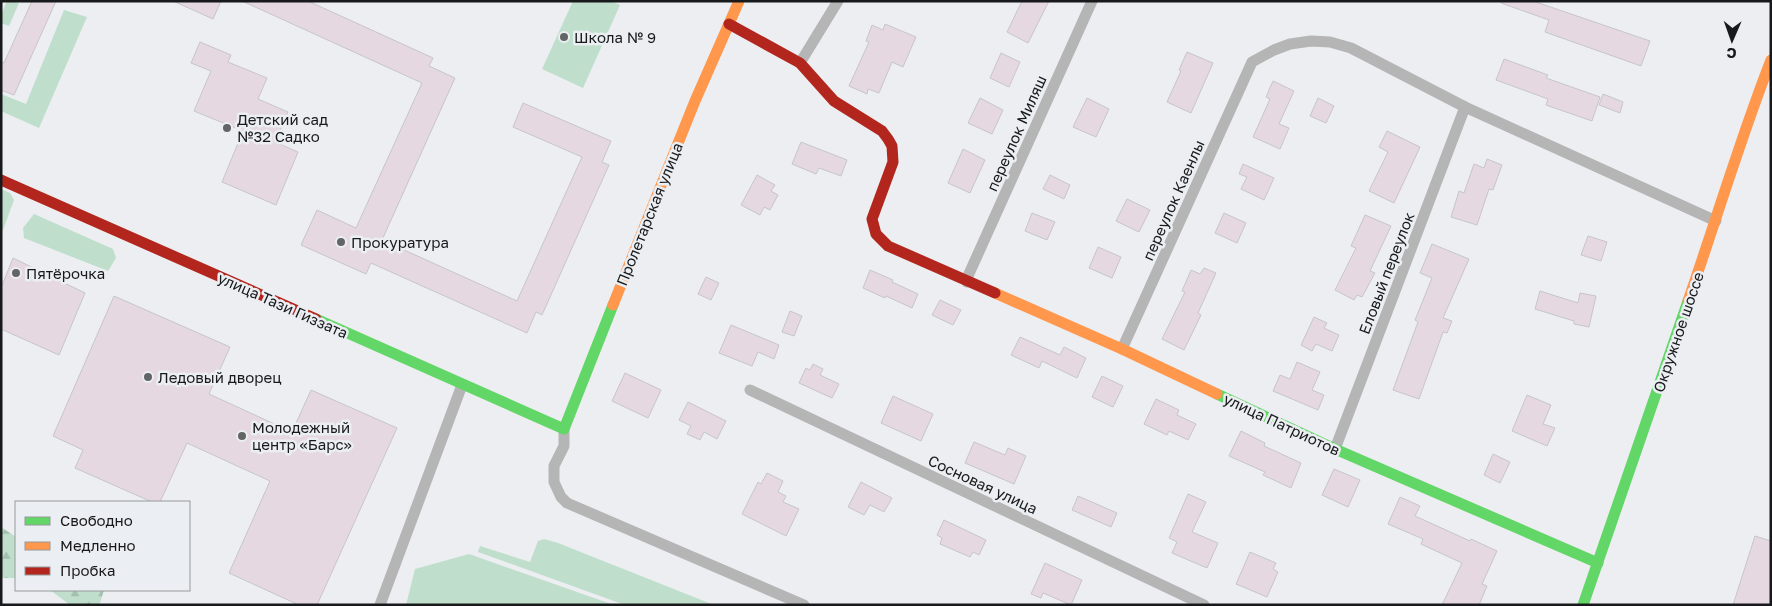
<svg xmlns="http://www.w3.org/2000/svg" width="1772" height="606" viewBox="0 0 1772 606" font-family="'Golos Text',sans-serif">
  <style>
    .green { fill: #bfdfcc }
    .forest { fill: url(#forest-firs) }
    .building { fill: #e5d8e0; stroke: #c6c6c8 }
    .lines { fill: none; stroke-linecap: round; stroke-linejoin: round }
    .street { stroke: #b5b5b6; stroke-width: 11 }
    .fast { stroke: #63d668; stroke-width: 11 }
    .slow { stroke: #ff974d; stroke-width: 11 }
    .jam { stroke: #b3261e; stroke-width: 11 }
    .poi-dot { fill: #626465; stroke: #ebeef2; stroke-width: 2 }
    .labels { text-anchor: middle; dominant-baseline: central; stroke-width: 5; stroke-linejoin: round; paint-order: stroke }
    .poi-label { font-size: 15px; fill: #18191a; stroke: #ebeef2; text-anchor: start }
    .street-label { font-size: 15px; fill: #18191a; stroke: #ebeef2 }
  </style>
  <defs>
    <pattern id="forest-firs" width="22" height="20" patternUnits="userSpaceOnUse" patternTransform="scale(1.25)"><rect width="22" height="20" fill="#bfdfcc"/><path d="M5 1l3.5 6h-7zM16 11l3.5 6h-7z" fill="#a3bfaf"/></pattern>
  </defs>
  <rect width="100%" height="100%" fill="#eceef1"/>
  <g class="green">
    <path d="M7,1L19,3L9,26L1,23V15Z"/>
    <path d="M573,1H611L620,5L583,88L542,69Z"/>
    <path d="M64,10L87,17L39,128L1,111V94L26,104Z"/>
    <path d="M1,189L10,193L14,200L3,230L1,231Z"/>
    <path d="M34,214L113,249L116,258L108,271L24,238L23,228Z"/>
    <path d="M544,539L558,543L714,605H625L478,552L480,546L530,562L538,541Z"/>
    <path d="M469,554L614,605H406L415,569Z"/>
  </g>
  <g class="forest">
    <path d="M1,527L16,537V578H1Z"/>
    <path d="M50,590H104L100,603L98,605H70Z"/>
  </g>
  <g class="building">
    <path d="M32,1H56L14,95L1,90V62L4,63Z"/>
    <path d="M173,1H221L213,19Z"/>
    <path d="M242,1H308L433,58L429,66L455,78L382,240L517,301L582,157L513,127L523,103L611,141L602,162L609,165L542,315L536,312L527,333L371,263L366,274L301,245L317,210L356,228L422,83Z"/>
    <path d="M1022,1H1049L1028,43L1007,32Z"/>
    <path d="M1501,1H1533L1650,41L1641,66L1545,32L1549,20L1501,3Z"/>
    <path d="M885,24L916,37L903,67L892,62L879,93L868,89L867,94L849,86L869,42L866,41L872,25L883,30Z"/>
    <path d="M200,42L231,55L228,62L267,78L258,99L288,112L275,142L298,152L276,205L222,182L243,131L194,111L211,71L191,63Z"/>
    <path d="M1187,52L1213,63L1191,113L1167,102L1181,71L1179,70Z"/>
    <path d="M1001,53L1020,62L1009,87L990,78Z"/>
    <path d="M1504,59L1548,75L1546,78L1600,97L1592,121L1546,105L1548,99L1496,80Z"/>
    <path d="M1273,81L1294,91L1279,124L1289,128L1280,149L1253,137L1270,99L1266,97Z"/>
    <path d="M1603,94L1623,102L1620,113L1599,105Z"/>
    <path d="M980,98L1003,110L992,134L968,123Z"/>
    <path d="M1087,98L1109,109L1096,137L1073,127Z"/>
    <path d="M1318,98L1334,106L1326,123L1310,116Z"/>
    <path d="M1387,131L1420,147L1394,203L1369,191L1388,152L1379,147Z"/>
    <path d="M801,142L847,160L841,176L819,168L816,174L792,164Z"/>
    <path d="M963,149L985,160L970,193L948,183Z"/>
    <path d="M1487,159L1502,165L1493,190L1489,189L1477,225L1451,217L1459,191L1464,193L1474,164L1484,168Z"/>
    <path d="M1243,164L1274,178L1264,200L1241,189L1247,177L1239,174Z"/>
    <path d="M757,175L775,185L771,191L778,195L770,210L764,207L760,215L741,205Z"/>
    <path d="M1050,175L1070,185L1064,199L1043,189Z"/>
    <path d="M1127,199L1150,210L1139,232L1116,221Z"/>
    <path d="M1032,213L1055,222L1047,240L1025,231Z"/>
    <path d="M1224,213L1246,223L1237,243L1215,233Z"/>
    <path d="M1365,215L1391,226L1370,271L1375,273L1362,297L1357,295L1354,300L1335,290L1356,248L1351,246Z"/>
    <path d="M1588,236L1607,242L1601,261L1581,255Z"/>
    <path d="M1432,244L1469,259L1443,318L1452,321L1447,333L1443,332L1419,399L1393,390L1418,322L1415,320L1432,278L1420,273Z"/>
    <path d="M1098,247L1121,257L1112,278L1089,268Z"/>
    <path d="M13,258L85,293L59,355L1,329V288Z"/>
    <path d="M1204,268L1216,273L1198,313L1201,315L1184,350L1162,339L1185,292L1182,291L1191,270L1200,274Z"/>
    <path d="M870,270L893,280L892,282L918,294L912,308L886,296L885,298L863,288Z"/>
    <path d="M706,277L719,283L711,300L698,294Z"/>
    <path d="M1540,291L1578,303L1580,293L1596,296L1589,327L1574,324V321L1535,309Z"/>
    <path d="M114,296L230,347L209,394L292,432L311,390L397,428L317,605H299L229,573L270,481L187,443L160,502H152L75,468L83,450L53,436Z"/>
    <path d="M940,300L961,310L953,325L932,315Z"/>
    <path d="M790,311L802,316L794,336L782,332Z"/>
    <path d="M1314,317L1327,323L1324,328L1339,335L1332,351L1316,344L1312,351L1301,345Z"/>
    <path d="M731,325L779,345L774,359L758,352L752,366L719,353Z"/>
    <path d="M1020,337L1060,355L1064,347L1086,358L1077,378L1042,361L1039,368L1011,355Z"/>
    <path d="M1297,362L1320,372L1312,390L1324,395L1318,410L1273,391L1280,375L1290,379Z"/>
    <path d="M813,364L823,369L820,375L839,384L832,398L799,383L806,368L810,370Z"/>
    <path d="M625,373L661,390L648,418L612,401Z"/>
    <path d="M1102,376L1123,386L1113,407L1092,397Z"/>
    <path d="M1527,395L1551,405L1543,424L1555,428L1547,446L1512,431Z"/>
    <path d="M893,396L933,414L921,441L881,423Z"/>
    <path d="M1156,399L1179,410L1177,415L1196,424L1188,440L1169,431L1167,435L1144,424Z"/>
    <path d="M688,402L726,421L717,439L704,432L700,440L687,434L691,426L679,420Z"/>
    <path d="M1241,431L1265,443L1264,446L1301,463L1291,488L1263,475L1265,472L1229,456Z"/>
    <path d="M974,442L1005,455L1008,448L1026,456L1014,484L965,463Z"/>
    <path d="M1493,454L1510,462L1500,483L1484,475Z"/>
    <path d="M1334,469L1360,480L1348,507L1322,495Z"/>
    <path d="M767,473L783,481L778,492L786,496L783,502L799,509L786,536L742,514L758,482L761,484Z"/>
    <path d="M861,482L892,498L884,512L870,505L864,515L848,507Z"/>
    <path d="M1188,494L1206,502L1192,532L1218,543L1207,568L1172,553L1177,542L1169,538Z"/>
    <path d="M1078,496L1117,513L1111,527L1072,510Z"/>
    <path d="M1400,497L1420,506L1415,516L1470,541L1471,539L1497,551L1482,584L1487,586L1479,605H1442L1462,563L1421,544L1423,539L1388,524Z"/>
    <path d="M944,520L986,540L979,555L973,552L970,557L940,544L942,538L937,535Z"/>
    <path d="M1755,536L1771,541V605H1733Z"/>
    <path d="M1250,552L1276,563L1273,569L1278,572L1267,597L1236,584Z"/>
    <path d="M1045,563L1082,580L1071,605L1043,593L1041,598L1031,594Z"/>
  </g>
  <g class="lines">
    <g class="street">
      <path d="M800,63L838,1"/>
      <path d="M967,282L968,276L1092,1"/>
      <path d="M1122,349L1252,62L1274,50L1290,44L1311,41L1330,42L1351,48L1465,107L1716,221"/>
      <path d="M750,390L1204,605"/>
      <path d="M564,429V446L554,466V482L561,497L567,503L804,605"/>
      <path d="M1335,449L1465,107"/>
      <path d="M380,605L462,385"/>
    </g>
    <g class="fast">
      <path d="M316,319L564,429L613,305"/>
      <path d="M1217,394L1335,449L1598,563"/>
      <path d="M1583,605L1688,301"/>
    </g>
    <g class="slow">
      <path d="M995,293L1122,349L1217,394"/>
      <path d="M1688,301C1716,221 1740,139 1771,60"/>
      <path d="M613,305L695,101L739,1"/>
    </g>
    <g class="jam">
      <path d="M729,24L800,63L834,101L882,131L888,139L892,146L893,162L872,219L876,234L888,246L995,293"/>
      <path d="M1,180L316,319"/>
    </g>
  </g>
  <g class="poi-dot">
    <circle cx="564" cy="37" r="5"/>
    <circle cx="227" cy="128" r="5"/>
    <circle cx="341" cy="242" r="5"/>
    <circle cx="16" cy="273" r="5"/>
    <circle cx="148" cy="377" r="5"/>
    <circle cx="242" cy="436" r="5"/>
  </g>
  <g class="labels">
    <g class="poi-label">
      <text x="574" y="37">Школа № 9</text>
      <text x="237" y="119">Детский сад<tspan x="237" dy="17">№32 Садко</tspan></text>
      <text x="351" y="242">Прокуратура</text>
      <text x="26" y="273">Пятёрочка</text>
      <text x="158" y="377">Ледовый дворец</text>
      <text x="252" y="427">Молодежный<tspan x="252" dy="17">центр «Барс»</tspan></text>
    </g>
    <g class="street-label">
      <text transform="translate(1016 133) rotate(-66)">переулок Миляш</text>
      <text transform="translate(1173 200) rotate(-66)">переулок Каенлы</text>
      <text transform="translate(649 214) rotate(-68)">Пролетарская улица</text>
      <text transform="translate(1386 273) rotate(-69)">Еловый переулок</text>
      <text transform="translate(283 305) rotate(24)">улица Тази Гиззата</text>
      <text transform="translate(1678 332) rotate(-71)">Окружное шоссе</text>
      <text transform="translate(1282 424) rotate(25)">улица Патриотов</text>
      <text transform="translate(983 484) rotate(25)">Сосновая улица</text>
    </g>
  </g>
  <rect width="1772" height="606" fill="none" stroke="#18191a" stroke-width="5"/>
  <rect x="15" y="501" width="175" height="90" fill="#ebeef2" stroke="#97999c"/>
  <rect x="25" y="517" width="25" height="8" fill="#63d668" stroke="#97999c"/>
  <text x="60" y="526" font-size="15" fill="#18191a">Свободно</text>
  <rect x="25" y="542" width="25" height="8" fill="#ff974d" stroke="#97999c"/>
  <text x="60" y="551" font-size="15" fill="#18191a">Медленно</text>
  <rect x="25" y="567" width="25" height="8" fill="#b3261e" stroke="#97999c"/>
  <text x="60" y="576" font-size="15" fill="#18191a">Пробка</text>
  <g transform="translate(1732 40) rotate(182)" stroke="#ebeef2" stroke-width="4" paint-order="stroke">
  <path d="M0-4L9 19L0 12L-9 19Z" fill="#18191a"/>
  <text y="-8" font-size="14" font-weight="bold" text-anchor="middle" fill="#18191a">С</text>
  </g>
</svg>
